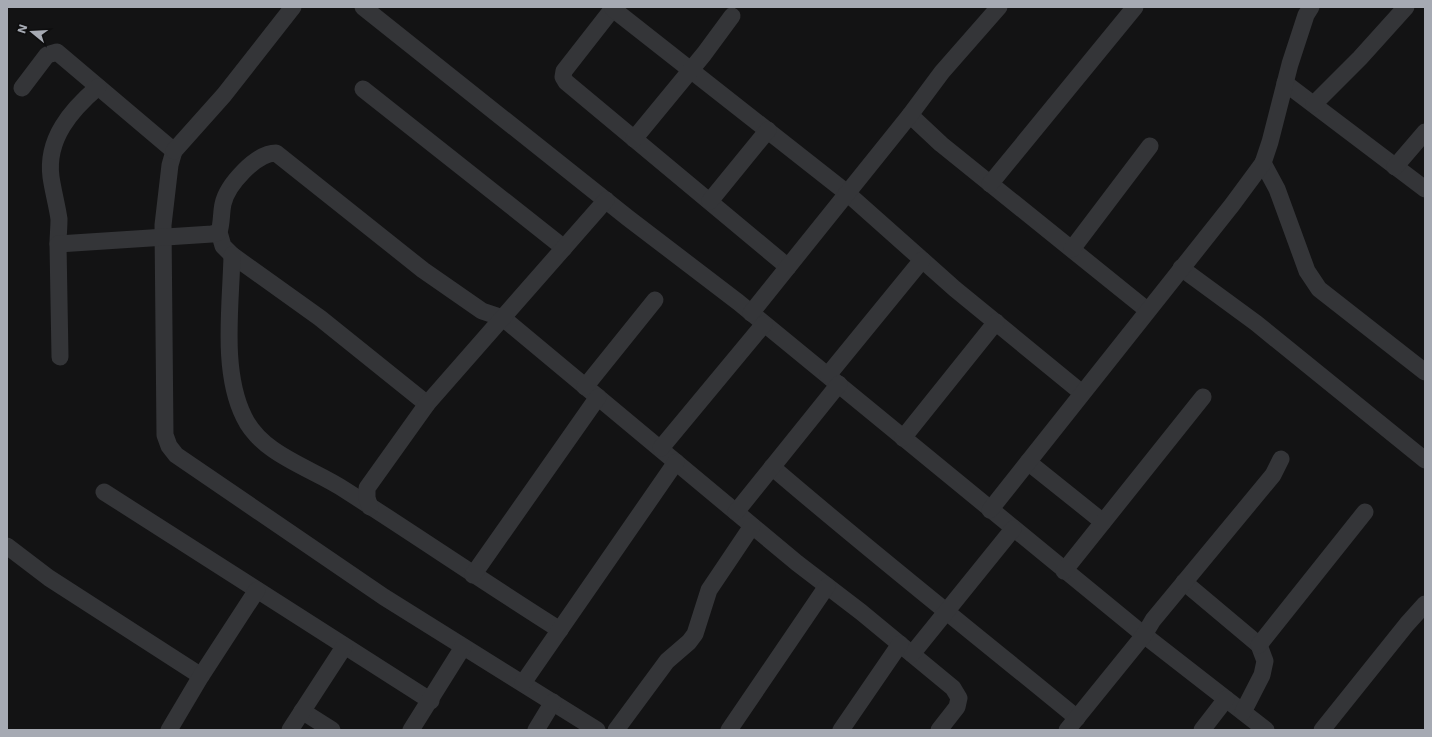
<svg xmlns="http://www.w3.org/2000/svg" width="1432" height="737" viewBox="0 0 1432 737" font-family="'DejaVu Sans',sans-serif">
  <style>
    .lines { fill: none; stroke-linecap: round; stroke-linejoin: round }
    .minor { stroke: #343538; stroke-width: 17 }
  </style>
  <rect width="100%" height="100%" fill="#131314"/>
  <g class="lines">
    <g class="minor">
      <path d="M363,7L628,218L738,302L1144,635L1266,730"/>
      <path d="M614,7L564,71L563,77L566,82L788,267"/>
      <path d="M613,9L847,193L955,289L1082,393"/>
      <path d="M1285,83L1425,189"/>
      <path d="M22,88L47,55L57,52L174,151L170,165L163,225L165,435L169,446L176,455L384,597L597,730"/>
      <path d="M363,89L564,248"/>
      <path d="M1314,104L1360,58L1406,7"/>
      <path d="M910,115L941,144L1147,310"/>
      <path d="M634,139L704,54L732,16"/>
      <path d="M174,151L224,95L293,7"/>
      <path d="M1263,163L1277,189L1307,271L1319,289L1425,372"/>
      <path d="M1395,167L1425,132"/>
      <path d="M990,184L1135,7"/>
      <path d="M710,201L768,130"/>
      <path d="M219,232L223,246L232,255L320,318L427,404"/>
      <path d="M58,244C58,236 59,228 59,219C57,205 53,191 51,177C46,139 71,110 98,87"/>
      <path d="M1072,249L1150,146"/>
      <path d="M232,255C231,305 221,371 244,417C262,455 312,468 345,490C417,536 487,584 560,630"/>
      <path d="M1181,268L1256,323L1425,460"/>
      <path d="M751,313L910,115L942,72L999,7"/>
      <path d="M60,357L58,244L212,234L219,232C222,223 221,213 223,204C227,185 256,153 276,153L423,270L482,311L503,318L797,563L861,612L953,688L959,698L957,707L939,730"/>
      <path d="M828,375L922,260"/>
      <path d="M585,387L655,300"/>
      <path d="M903,438L996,322"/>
      <path d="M661,448L764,324"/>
      <path d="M1028,462L1103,522"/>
      <path d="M772,467C872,553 975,634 1077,718"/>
      <path d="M104,492L431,701"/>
      <path d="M370,507L367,498V488L427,404L606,200"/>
      <path d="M990,510L1232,205L1263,163L1270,142L1290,64L1306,15L1311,7"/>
      <path d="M736,512L839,384"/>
      <path d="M7,546L49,578L201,676"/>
      <path d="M1064,571L1203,397"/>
      <path d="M473,575L598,397"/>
      <path d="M1184,582L1259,645L1265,661L1262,675L1243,712"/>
      <path d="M1259,645L1365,512"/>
      <path d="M912,654L1013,529"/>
      <path d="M523,683L676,462"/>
      <path d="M302,711L332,730"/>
      <path d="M169,730L201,676L257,590"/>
      <path d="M290,730L344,647"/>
      <path d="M411,730L463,647"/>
      <path d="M536,730L553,702"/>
      <path d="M616,730L667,661L689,642L695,634L709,590L752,526"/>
      <path d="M729,730L827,586"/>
      <path d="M841,730L900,644"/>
      <path d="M1067,730L1144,635L1153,620L1273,475L1281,459"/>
      <path d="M1202,730L1226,699"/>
      <path d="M1322,730L1407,624L1425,604"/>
    </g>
  </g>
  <rect width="1432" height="737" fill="none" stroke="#a6aab3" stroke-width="16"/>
  <g transform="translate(32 32) rotate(288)" stroke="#0e0e0f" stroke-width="3" paint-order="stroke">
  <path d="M0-3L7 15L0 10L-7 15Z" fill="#a6aab3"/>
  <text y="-6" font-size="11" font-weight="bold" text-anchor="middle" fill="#a6aab3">N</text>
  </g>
</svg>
